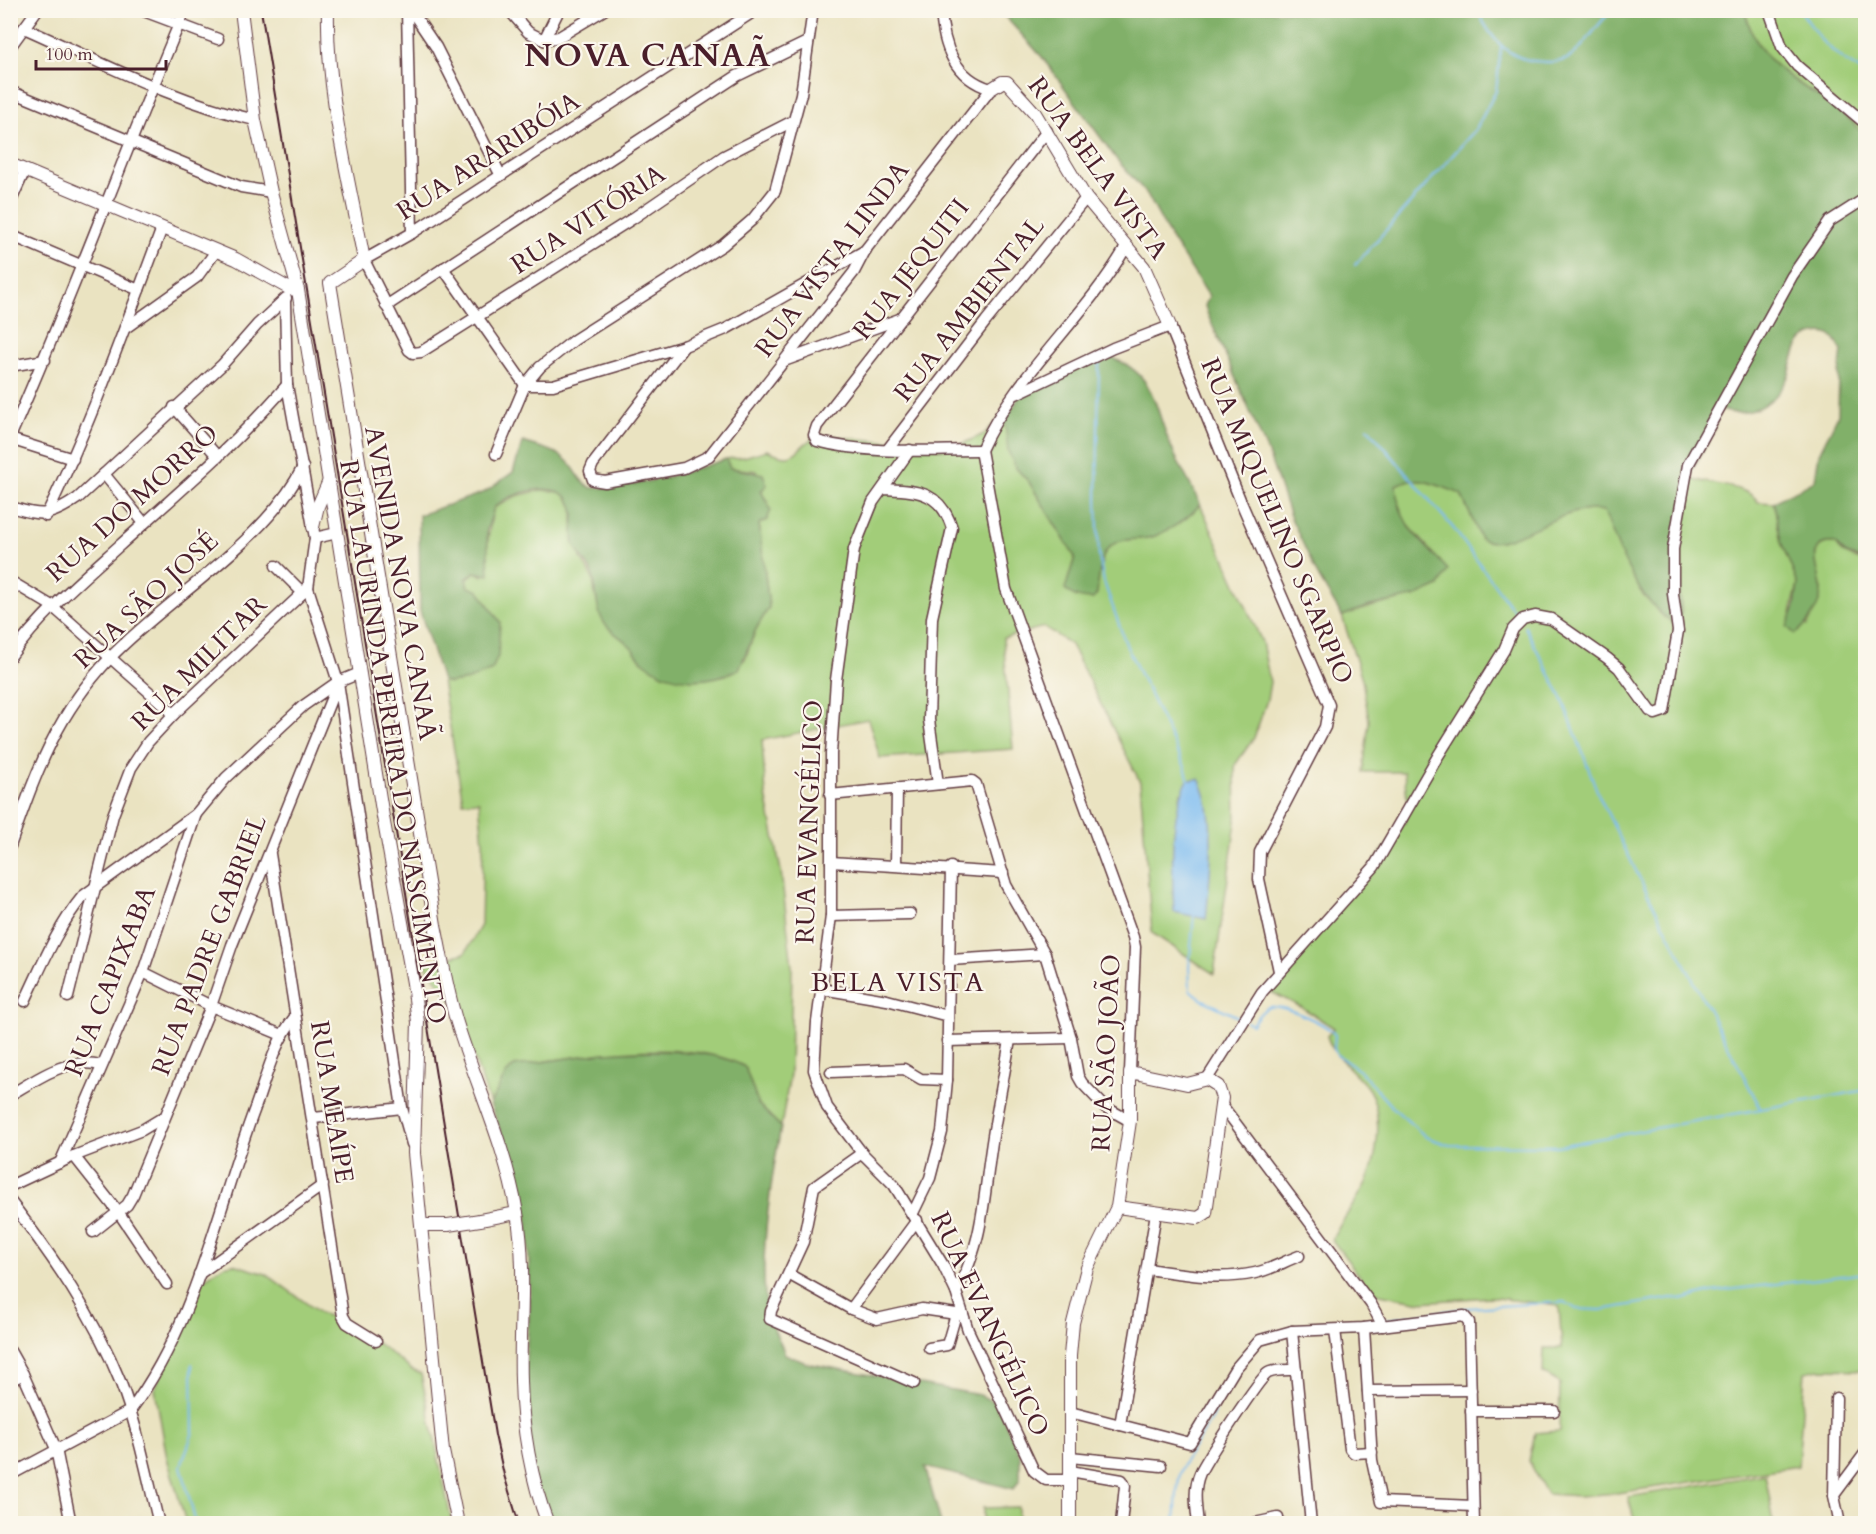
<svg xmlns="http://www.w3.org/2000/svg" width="1876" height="1534" viewBox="0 0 1876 1534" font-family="Cardo,serif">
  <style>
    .green { fill: #a2cd79; stroke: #767652; stroke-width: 1.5; fill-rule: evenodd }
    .forest { fill: #81b069; stroke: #66684a; stroke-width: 1.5 }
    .water { fill: #7dbcf1; stroke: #646e8e; stroke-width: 1.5 }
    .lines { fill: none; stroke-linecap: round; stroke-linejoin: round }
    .stream { stroke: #7dbcf1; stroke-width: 2 }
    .minor-casing { stroke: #623c42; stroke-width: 13 }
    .tertiary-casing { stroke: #623c42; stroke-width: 14 }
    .minor { stroke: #fff; stroke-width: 10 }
    .tertiary { stroke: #fff; stroke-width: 12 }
    .rail { stroke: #4a1f2b; stroke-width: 2 }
    .tertiary-bridge-casing { stroke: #623c42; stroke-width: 14; stroke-linecap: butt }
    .tertiary-bridge { stroke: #fff; stroke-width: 12 }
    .labels { text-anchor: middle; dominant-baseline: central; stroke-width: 4.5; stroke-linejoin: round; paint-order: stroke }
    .street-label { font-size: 26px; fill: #4a1f2b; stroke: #fbf7ec }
    .neighbourhood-label { font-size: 27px; letter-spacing: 1.5px; fill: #4a1f2b; stroke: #fbf7ec }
    .district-label { font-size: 32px; font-weight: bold; letter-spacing: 1.5px; fill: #4a1f2b; stroke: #fbf7ec }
  </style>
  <rect width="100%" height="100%" fill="#fbf7ec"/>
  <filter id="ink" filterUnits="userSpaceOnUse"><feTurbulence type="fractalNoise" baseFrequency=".0167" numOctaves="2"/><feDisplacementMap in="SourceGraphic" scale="12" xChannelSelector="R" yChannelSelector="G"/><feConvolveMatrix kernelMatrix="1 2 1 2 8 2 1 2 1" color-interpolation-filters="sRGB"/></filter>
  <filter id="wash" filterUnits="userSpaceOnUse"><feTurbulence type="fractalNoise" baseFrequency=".008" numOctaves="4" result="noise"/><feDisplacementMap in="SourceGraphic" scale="24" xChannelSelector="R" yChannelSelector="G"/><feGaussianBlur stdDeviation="1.35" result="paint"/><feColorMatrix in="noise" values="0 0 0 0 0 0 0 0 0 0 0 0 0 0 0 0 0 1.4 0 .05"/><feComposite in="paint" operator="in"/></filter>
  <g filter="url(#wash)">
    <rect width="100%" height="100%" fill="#eae3c1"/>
    <g class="green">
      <path d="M1745,11H1865V136C1826,87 1761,82 1745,11Z"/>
      <path d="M1011,407L1016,468L1029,482L1075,557L1068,580L1098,578C1101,571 1101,562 1104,555C1112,536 1132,541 1145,538C1163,533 1189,519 1200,504L1262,642L1270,682L1267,700L1254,738L1235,765L1236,822L1214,974L1152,933L1140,782L1071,645L1044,627L1003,638L1013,749L880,758L868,719L762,740L766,795L781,871L792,967L790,1074L781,1127L758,1104L745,1067C690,1035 575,1057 514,1066L490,1104L458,1010L425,964L465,953L481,925L483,843L479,801L463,802L442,681C459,686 476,677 492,670L479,591L468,587L466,580L475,572L483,576C488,553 487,531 494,508L516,496L541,490L561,492L566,496L573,507V523L581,558L593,579L595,595L605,624L632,646L641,660L665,675L694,680L726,675L745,659L756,629L769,607L759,524L768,502L763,495L757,471L730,468L726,459L744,457L767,450C801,466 792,446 820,435L953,448L984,434ZM1181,792L1206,918H1205L1175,912V836Z"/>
      <path d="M1689,477C1706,486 1748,484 1758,502L1774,503L1781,542L1798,584L1791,613L1807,626C1811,616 1820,601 1821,590C1822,575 1801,540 1836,543C1841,554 1854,559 1865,561V1370L1820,1369L1805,1372L1798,1466L1617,1493L1579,1496L1547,1494L1529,1461L1535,1433L1559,1431L1560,1383L1543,1373L1544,1348H1562L1559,1306L1490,1297L1421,1302L1380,1294L1371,1291L1332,1240C1342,1218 1360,1199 1369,1176C1378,1153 1383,1112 1369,1090C1356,1070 1334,1060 1327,1036L1334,1028L1303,1008L1271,992L1405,822L1408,807L1404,772H1363L1369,721L1362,679L1342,616C1374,604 1408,600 1439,586L1434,554L1403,519L1397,503L1396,485C1417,474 1440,486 1461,494L1481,539C1508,553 1561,502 1604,511L1641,592L1665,618L1681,613L1678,548Z"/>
      <path d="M233,1264L266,1274L320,1313L343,1322L372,1339L412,1370L421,1374L452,1523H186L167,1458L155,1389L197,1284L223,1266Z"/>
      <path d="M1765,1474L1774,1523H1635L1628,1497Z"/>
      <path d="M1018,1507V1523H983V1508Z"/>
    </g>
    <g class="forest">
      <path d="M1000,11H1745C1761,83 1826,87 1865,136V561L1845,553L1835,543C1801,540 1822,574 1821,590C1821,606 1807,626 1795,634L1787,627L1795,606L1798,584L1781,542L1774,503C1786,492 1801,491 1815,480L1819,454L1838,415L1839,374L1842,351C1839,346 1835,339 1831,336C1824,330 1806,335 1801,342C1793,351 1792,370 1786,381C1774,405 1745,420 1720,409L1713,433L1689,476L1678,548L1681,613L1675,624C1637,601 1619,551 1604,511C1560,502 1509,554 1481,539L1461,494C1440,486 1417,474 1396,485C1399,529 1422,539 1448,570L1439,586L1417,596L1370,606L1342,616L1318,576L1290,516L1268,453L1208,315L1205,306L1209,296L1169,235L1147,194L1117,160L1042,57Z"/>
      <path d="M1101,354C1158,370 1152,405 1173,451C1181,469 1192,486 1200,504C1190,518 1171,529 1155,536C1138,543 1117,533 1105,553C1100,561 1098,584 1097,594L1093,599C1082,599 1072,597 1065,589L1075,557L1029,482L1016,468L1008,451L1005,423L1020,395Z"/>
      <path d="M523,442C541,449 557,449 570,464C579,474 579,482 592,488C637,488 684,473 726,459L730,468L763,474L767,485L761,491L771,510L767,520L759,524L769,607L756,629L739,669C708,684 672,685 644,662C638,658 635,650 629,645C622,638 611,632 605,624C594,609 598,587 591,571C586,561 578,554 574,544C570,530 578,516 571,503C559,478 509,492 494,508L487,530L489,575L474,572L466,579L468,587L479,591L500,622L498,656L492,670L469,680L449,683L442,681L420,611L419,515L485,492L513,472Z"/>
      <path d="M645,1051C677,1051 717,1051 745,1067L758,1104L781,1127C772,1175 756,1271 769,1316C773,1329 780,1341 785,1354L806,1363L980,1395L996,1403L1020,1455V1479L1014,1489L925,1467L941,1523H542L532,1489L523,1391L530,1305L528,1227L524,1192L490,1104L506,1074L514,1066L603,1053Z"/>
    </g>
    <path class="water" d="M1199,779C1218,814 1210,880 1206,919L1174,912C1172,875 1169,813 1188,780Z"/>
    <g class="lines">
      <g class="stream">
        <path d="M1477,10C1492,41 1510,62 1546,62C1555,62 1565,62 1573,55C1588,42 1597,23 1613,10"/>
        <path d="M1800,10L1821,40L1842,59L1866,74"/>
        <path d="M1355,265L1476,129L1496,91L1501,47"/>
        <path d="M1099,362L1097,499L1099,557L1104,582L1127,647L1185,767L1189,781"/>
        <path d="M1368,428L1454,529L1519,618"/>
        <path d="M1525,627L1562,698L1599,796L1643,885L1761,1109"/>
        <path d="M1194,915L1189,967L1190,990L1201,999L1242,1019"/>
        <path d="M1247,1022L1252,1024C1257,1018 1261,1010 1269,1007C1282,1004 1328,1024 1335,1035L1334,1049L1337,1055L1360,1071L1390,1105L1426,1137L1449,1145L1558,1146L1866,1090"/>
        <path d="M1384,1320L1468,1308L1565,1302L1576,1309L1601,1310L1671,1298L1685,1299L1710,1292L1866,1273"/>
        <path d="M192,1364L193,1432L181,1466L196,1524"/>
        <path d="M1175,1524C1177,1501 1175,1474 1189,1454C1198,1440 1209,1427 1215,1410"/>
      </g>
    </g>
  </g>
  <g filter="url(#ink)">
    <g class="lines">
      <g class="minor-casing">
        <g id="minor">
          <path d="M141,10L218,39"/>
          <path d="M407,10L412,233"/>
          <path d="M411,10L436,47L500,174"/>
          <path d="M509,10L528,32L544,40"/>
          <path d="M756,10L412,233L364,260L409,350L413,353L421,352L632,219L724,156L793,121"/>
          <path d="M1769,10L1782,47L1797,66L1866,124"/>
          <path d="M24,28C99,61 175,102 255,120"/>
          <path d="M544,40L559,37L604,10"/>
          <path d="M544,40L559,10"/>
          <path d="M10,47L37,10"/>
          <path d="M10,91L241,187L271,192"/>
          <path d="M10,203L25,170"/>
          <path d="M10,235L139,290"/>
          <path d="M443,268L525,385H553L684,346L726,329L866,250"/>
          <path d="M386,306L737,76L807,42"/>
          <path d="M127,327L197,277L216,251"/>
          <path d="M684,346L593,464L590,471L593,480L605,482L684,468L709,456L854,272L866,249L991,89C954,78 943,46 941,10"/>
          <path d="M784,361L902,318"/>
          <path d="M10,366L45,360"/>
          <path d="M1016,394L1113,348L1170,326L1241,502L1329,705L1325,727L1260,852L1259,879L1279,971"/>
          <path d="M174,407L218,457"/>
          <path d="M10,437C73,296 124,152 185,10"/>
          <path d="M10,439L73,459"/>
          <path d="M888,449L986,321L1086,198"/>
          <path d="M910,450L873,502L854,549L836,680L831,754V916L817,1022L814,1070L827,1107L862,1153L894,1185L943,1265L956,1292L968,1330L1034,1471L1046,1480H1070"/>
          <path d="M981,450L1006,589L1133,937L1135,947L1130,1072"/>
          <path d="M981,450C928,450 869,455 817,441L814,435L817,426L1047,131"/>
          <path d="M981,450C1014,376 1086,317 1126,247"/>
          <path d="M496,454L525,385L540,367L574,340L723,245L752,220L775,191L801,94L813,10"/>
          <path d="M104,474L144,523"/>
          <path d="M883,489C917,491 940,490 952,528L932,618L929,720L938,784"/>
          <path d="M10,507C43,516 49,518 78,498L222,365L257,325L286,298"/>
          <path d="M46,516C91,422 126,325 162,228"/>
          <path d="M315,538L337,533"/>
          <path d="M276,566L303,593"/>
          <path d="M10,581L52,606L174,714"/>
          <path d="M308,588L338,682L402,1108L412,1144"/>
          <path d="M10,657C41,614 80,581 119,546C177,494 236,444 287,385"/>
          <path d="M830,795L972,781L976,784L1006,885L1045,954L1071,1038L1078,1076L1082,1083L1105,1107L1130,1121"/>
          <path d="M10,846C36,773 55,716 110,658C168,597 265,543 303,467"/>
          <path d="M270,854L343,1316L347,1323L376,1341"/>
          <path d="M831,862L1003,873"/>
          <path d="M896,865L897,788"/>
          <path d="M831,916L910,914"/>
          <path d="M950,960L1045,954"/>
          <path d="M143,972L211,1006L282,1035"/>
          <path d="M822,989L887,1000L948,1016"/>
          <path d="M68,997L113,815L131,768L148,742L174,714L308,588L315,538L287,385L285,301"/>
          <path d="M25,1001C42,965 58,926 83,896L196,814L226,778L303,706L336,683"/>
          <path d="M947,1041L1071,1038"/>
          <path d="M831,1072L904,1069L921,1079L947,1080"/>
          <path d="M1207,1079L1262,992L1374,867L1438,756L1504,650L1513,629L1523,619L1535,616L1551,619L1607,658L1619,668L1650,711L1655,714L1664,711L1678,631L1673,594V549L1688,465L1792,276L1830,221L1866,198"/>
          <path d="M10,1095C39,1078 66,1057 101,1065"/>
          <path d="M1221,1104L1371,1304L1383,1326"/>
          <path d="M314,1118L402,1108"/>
          <path d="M862,1153L814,1187L803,1242L771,1311L770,1319L914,1383"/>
          <path d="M74,1156L119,1213L167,1284"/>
          <path d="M60,1163L143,972L196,814"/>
          <path d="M10,1186L74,1156L142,1130L162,1118"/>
          <path d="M10,1201C53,1257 94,1316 120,1381C138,1427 147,1476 159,1524"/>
          <path d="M913,1213L930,1178L942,1132L947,1080L951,867"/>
          <path d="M93,1232L127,1205L133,1195L211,1006L232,945L338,682L360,673"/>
          <path d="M1147,1269C1184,1274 1218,1281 1255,1273C1270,1270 1285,1261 1299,1256"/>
          <path d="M199,1274L323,1185"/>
          <path d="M790,1275L851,1309L877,1319L922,1309L963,1315"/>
          <path d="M956,1292C983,1243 983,1203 991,1149C996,1113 1004,1077 1010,1040"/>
          <path d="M851,1309L917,1220"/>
          <path d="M1364,1328L1372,1460L1381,1502L1473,1506"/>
          <path d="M1335,1330L1350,1449L1354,1453L1372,1452"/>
          <path d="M1292,1331L1311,1524"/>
          <path d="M929,1348L947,1345L956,1314"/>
          <path d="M10,1351L23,1374L56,1449L71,1524"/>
          <path d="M10,1381L23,1374"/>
          <path d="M1368,1391L1471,1390"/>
          <path d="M1836,1398L1834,1496L1840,1524"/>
          <path d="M1471,1411H1554"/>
          <path d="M1070,1412L1190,1443L1235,1369L1260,1340L1292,1331L1364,1328L1464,1316L1469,1322L1474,1524"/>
          <path d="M1120,1425L1156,1213"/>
          <path d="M1070,1457L1161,1466"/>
          <path d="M1070,1471L1122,1480L1125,1486L1121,1524"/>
          <path d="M10,1475L130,1411C196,1324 217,1209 255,1108C266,1078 274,1042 295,1017"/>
          <path d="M1834,1495L1866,1452"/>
          <path d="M1198,1524C1196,1506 1193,1489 1200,1473C1206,1460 1260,1377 1268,1373C1276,1369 1287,1370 1296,1370"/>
          <path d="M1250,1524L1278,1518"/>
        </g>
      </g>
      <g class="tertiary-casing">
        <g id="tertiary">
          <path d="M241,10L255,120L271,192L298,290L383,817L413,983L418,1022L414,1153L443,1451L458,1524"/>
          <path d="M328,10C326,93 349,179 364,260L330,283L435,925C442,958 447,991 457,1023C477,1087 506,1147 517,1213C527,1270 519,1324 521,1381C522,1427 531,1480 548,1524"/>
          <path d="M991,89L1002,82H1007L1035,113L1086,198L1144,267L1170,326"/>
          <path d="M10,164L236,259L290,289L298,290"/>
          <path d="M313,527L318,506L328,483"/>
          <path d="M480,1220L517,1213"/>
          <path d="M423,1225H448"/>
          <path d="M1070,1524V1356L1073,1323L1087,1268L1117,1207L1130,1121V1072L1187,1084L1207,1079L1218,1086L1222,1098L1206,1213L1198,1218L1117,1207"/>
        </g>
      </g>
      <use href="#minor" class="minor"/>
      <use href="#tertiary" class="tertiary"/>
      <path class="rail" d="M261,10L495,1435L504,1475L519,1524"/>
      <g class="tertiary-bridge-casing">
        <path id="tertiary-bridge" d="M448,1225L480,1220"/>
      </g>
      <use href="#tertiary-bridge" class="tertiary-bridge"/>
    </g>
  </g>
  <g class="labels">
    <g class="street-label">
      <text transform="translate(488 156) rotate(-33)">RUA ARARIBÓIA</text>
      <text transform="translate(1098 168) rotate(54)">RUA BELA VISTA</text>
      <text transform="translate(588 219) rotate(-33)">RUA VITÓRIA</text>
      <text transform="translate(832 259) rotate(-53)">RUA VISTA LINDA</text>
      <text transform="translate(911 269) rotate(-52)">RUA JEQUITI</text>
      <text transform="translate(969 309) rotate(-52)">RUA AMBIENTAL</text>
      <text transform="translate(132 503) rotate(-42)">RUA DO MORRO</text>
      <text transform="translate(1277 521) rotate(67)">RUA MIQUELINO SGARPIO</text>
      <text transform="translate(401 583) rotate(80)">AVENIDA NOVA CANAÃ</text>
      <text transform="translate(146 600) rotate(-43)">RUA SÃO JOSÉ</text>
      <text transform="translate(199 663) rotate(-45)">RUA MILITAR</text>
      <text transform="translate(393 742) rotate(81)">RUA LAURINDA PEREIRA DO NASCIMENTO</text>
      <text transform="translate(809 822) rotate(-88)">RUA EVANGÉLICO</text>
      <text transform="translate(209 945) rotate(-69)">RUA PADRE GABRIEL</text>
      <text transform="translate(110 981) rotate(-68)">RUA CAPIXABA</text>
      <text transform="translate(1106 1053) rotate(-87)">RUA SÃO JOÃO</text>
      <text transform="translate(332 1102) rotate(81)">RUA MEAÍPE</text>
      <text transform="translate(990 1324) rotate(65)">RUA EVANGÉLICO</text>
    </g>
    <g class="neighbourhood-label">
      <text x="898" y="982">BELA VISTA</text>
    </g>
    <g class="district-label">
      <text x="648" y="56">NOVA CANAÃ</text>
    </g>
  </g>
  <rect width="1876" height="1534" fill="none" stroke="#fbf7ec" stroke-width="36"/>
  <path d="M36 60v9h130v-9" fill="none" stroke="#4a1f2b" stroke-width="3"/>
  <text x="45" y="60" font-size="18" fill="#4a1f2b" stroke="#fbf7ec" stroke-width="4.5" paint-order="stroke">100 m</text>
</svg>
